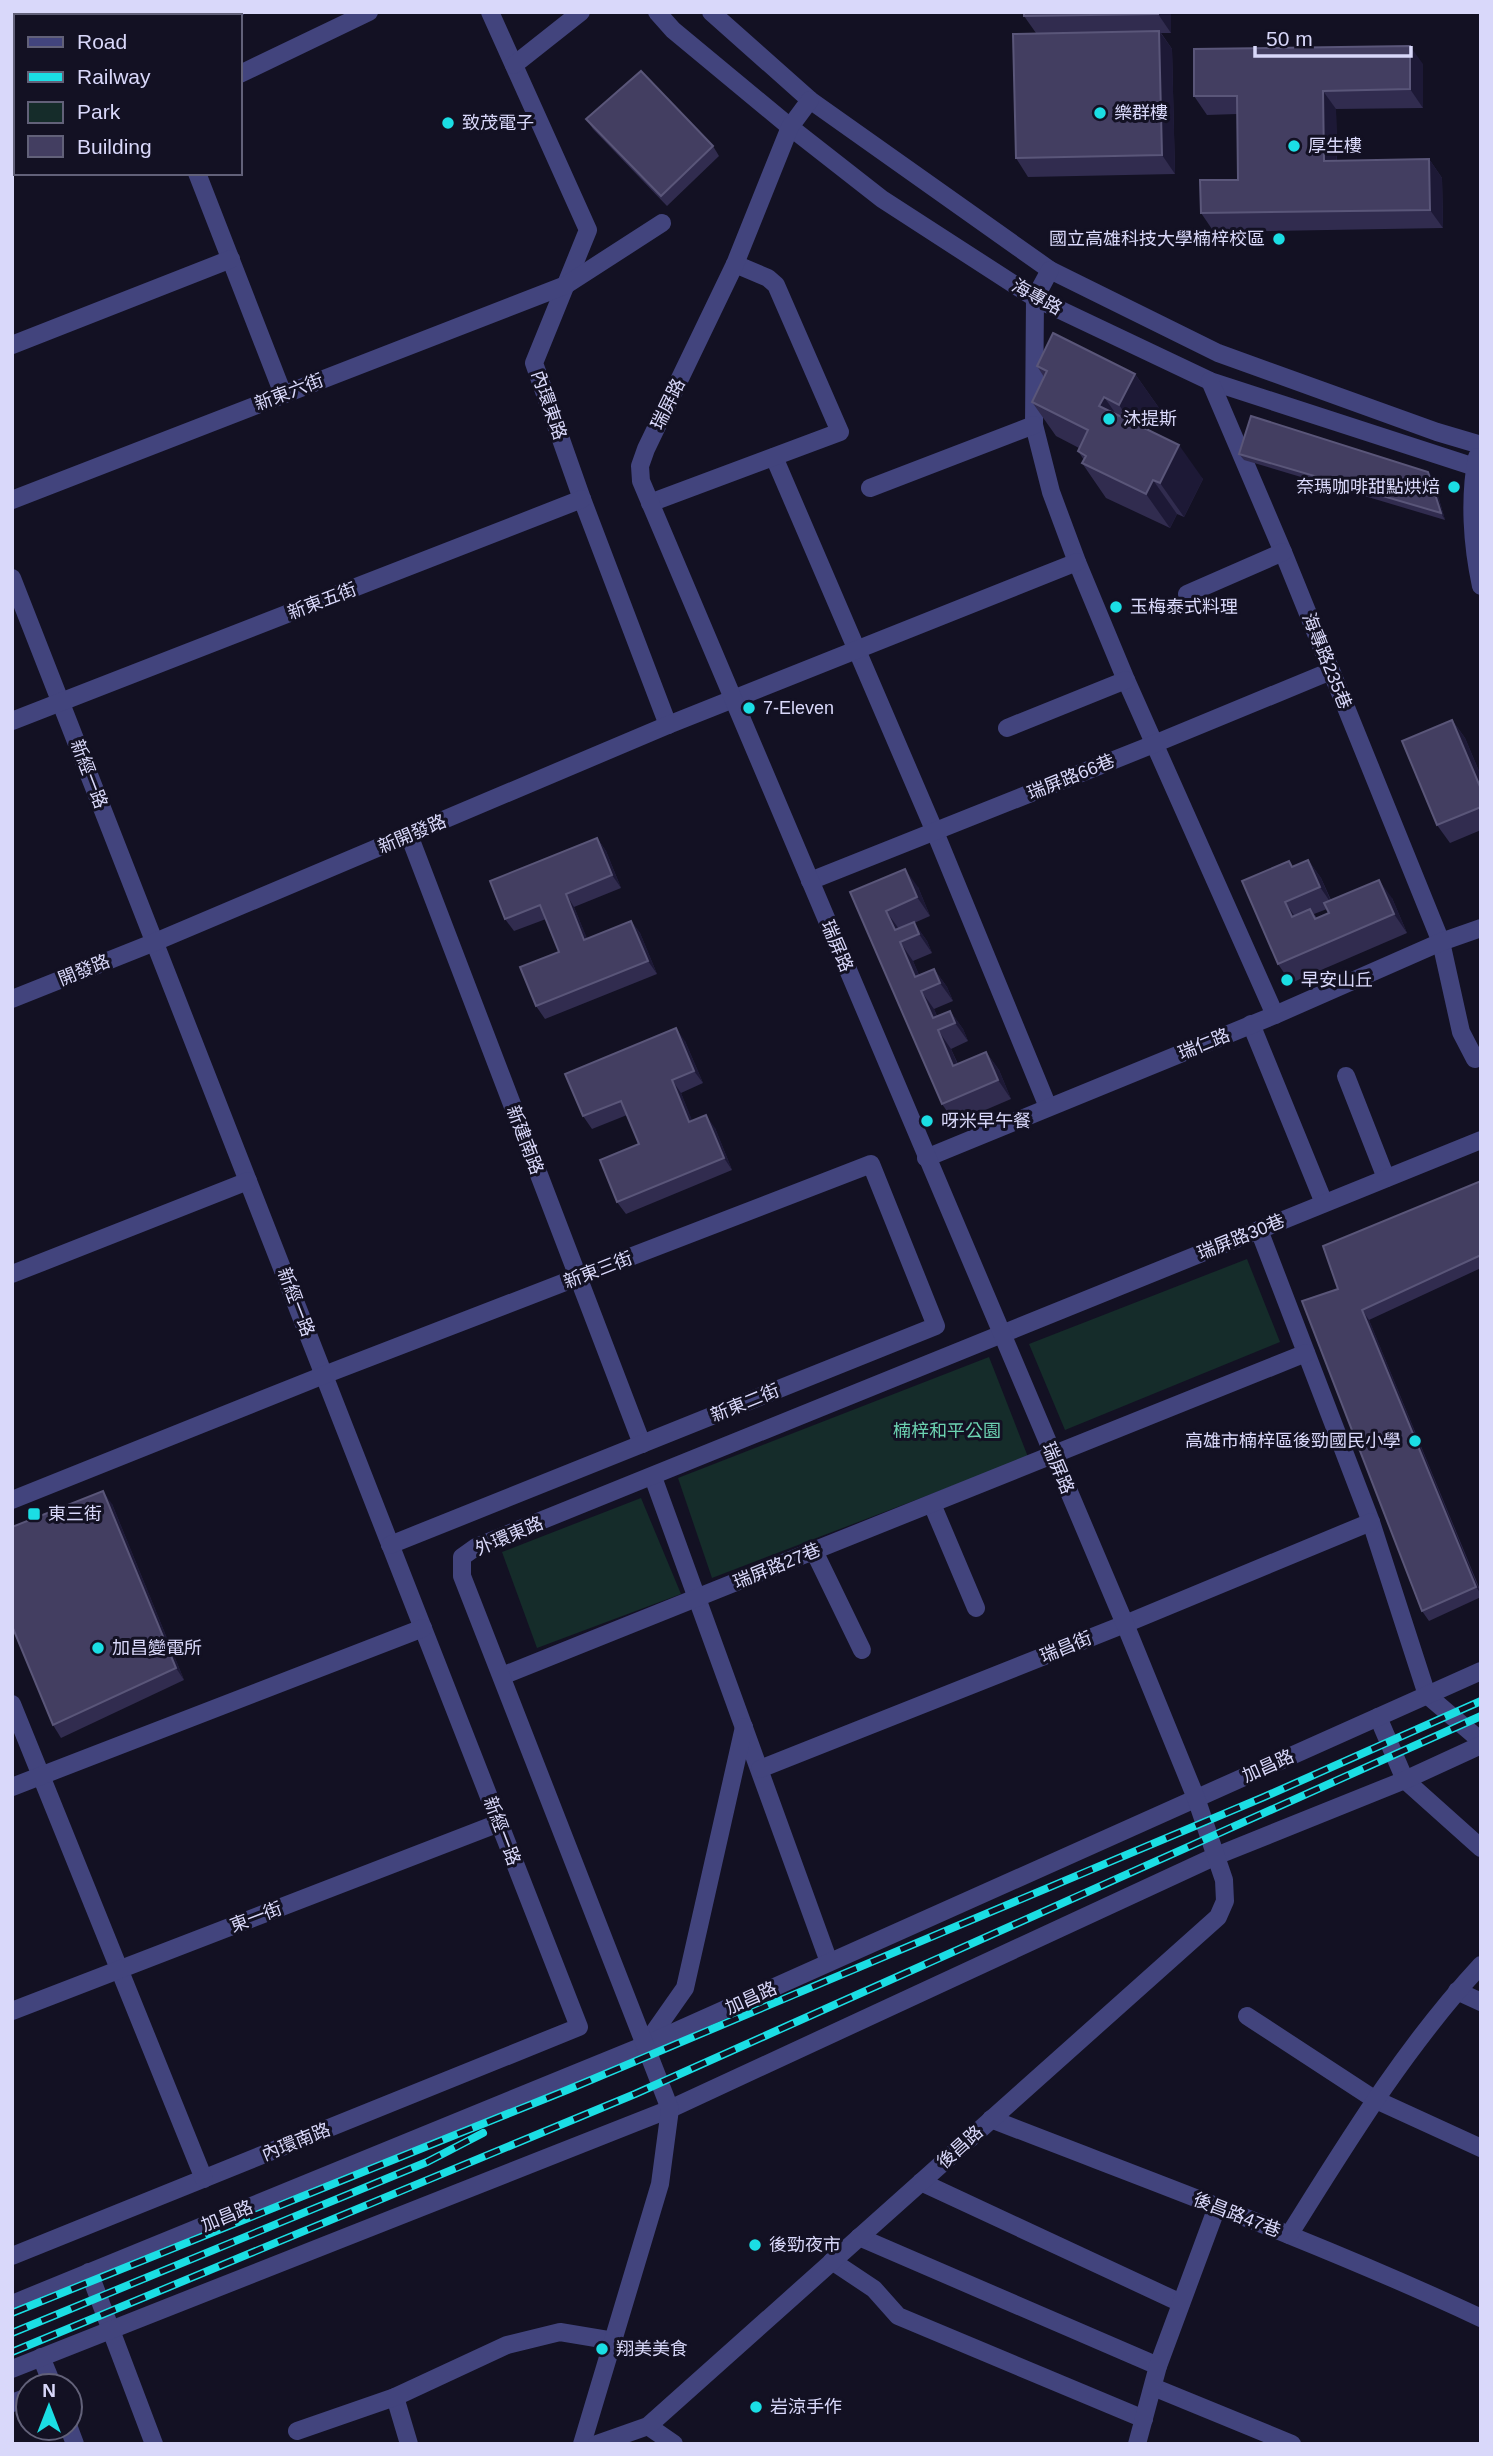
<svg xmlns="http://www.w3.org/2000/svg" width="1493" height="2456" viewBox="0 0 1493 2456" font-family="Arial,'Noto Sans TC',sans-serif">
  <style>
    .green { fill: #152c2a }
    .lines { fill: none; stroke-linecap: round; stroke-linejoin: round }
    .minor { stroke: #42447d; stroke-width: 18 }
    .rail-casing { stroke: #1bdee4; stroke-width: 8 }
    .rail { stroke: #131123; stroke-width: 5; stroke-dasharray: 16; stroke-linecap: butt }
    .wall { fill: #312c4f; fill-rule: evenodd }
    .shaded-wall { fill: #1d1936 }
    .building { fill: #433e61; stroke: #5a5679; stroke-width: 2 }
    .poi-dot { fill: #1bdee4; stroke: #131123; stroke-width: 2.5 }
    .labels { text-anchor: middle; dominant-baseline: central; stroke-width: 6; stroke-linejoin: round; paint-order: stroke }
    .poi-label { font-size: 18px; fill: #d9d8fa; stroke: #131123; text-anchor: start }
    .street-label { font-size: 18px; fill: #d9d8fa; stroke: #131123 }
    .park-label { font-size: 18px; fill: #6cd2b1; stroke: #131123 }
  </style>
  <rect width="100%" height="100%" fill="#131123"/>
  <g class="green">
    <path d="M1247,1259L1280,1342L1065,1430L1029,1344Z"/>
    <path d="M989,1357L1028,1457L712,1578L678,1478Z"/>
    <path d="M641,1498L681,1594L537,1648L502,1552Z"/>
  </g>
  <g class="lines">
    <g class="minor">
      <path d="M490,12L588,230L534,363L582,499L668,725"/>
      <path d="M657,12L673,30L790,127L882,199L1035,298L1210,381L1481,469"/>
      <path d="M711,12L810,100L1050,270L1218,353L1437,432L1481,445"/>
      <path d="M46,16L54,12"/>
      <path d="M118,16L128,12"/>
      <path d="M176,16L184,12"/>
      <path d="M228,16L235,12"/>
      <path d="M12,26L16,25"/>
      <path d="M12,51L16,50"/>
      <path d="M514,65L581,12"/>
      <path d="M240,74L369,12"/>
      <path d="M12,79L16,78"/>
      <path d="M12,106L16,104"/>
      <path d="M12,162L16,161"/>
      <path d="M197,173L283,394"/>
      <path d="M1050,270L1035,298L1034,425L1051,492L1077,562L1126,680L1275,1015"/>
      <path d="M12,345L231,259"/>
      <path d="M1210,381L1283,552L1441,942L1461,1032L1475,1059"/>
      <path d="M774,457L935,832L1048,1107"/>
      <path d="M1477,457C1469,498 1472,545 1481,586"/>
      <path d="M870,488L1034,425"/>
      <path d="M12,500L566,285L662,223"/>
      <path d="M650,503L840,432L776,285L768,278L735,264"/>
      <path d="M12,578L579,2027L12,2256"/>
      <path d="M1187,594L1283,552"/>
      <path d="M12,721L582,499"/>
      <path d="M1007,728L1126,680"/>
      <path d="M409,835L642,1444"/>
      <path d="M810,881L1154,744L1331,671"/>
      <path d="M12,999L155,942L668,725L1077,562"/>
      <path d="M1251,1024L1324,1203"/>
      <path d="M1346,1076L1386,1178"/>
      <path d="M926,1158L1275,1015L1441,942L1481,928"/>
      <path d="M1259,1230L1371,1522L1427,1695L1481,1741"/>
      <path d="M12,1274L248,1181"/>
      <path d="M653,1477L829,1962"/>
      <path d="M12,1500L324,1375L871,1164L936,1326L390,1545"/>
      <path d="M932,1504L976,1608"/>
      <path d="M814,1551L862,1650"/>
      <path d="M502,1676L1306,1353"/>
      <path d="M12,1704L204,2179"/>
      <path d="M1378,1717L1405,1780L1481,1848"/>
      <path d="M760,1769L1125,1624L1371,1522"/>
      <path d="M12,1787L423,1628"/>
      <path d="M1457,1991L1481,2002"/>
      <path d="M12,2011L499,1823"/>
      <path d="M1247,2016L1374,2099L1481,2148"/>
      <path d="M645,2045L685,1988L744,1727"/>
      <path d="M991,2119C1155,2183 1321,2243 1481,2318"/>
      <path d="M921,2182L1181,2303"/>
      <path d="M1289,2235C1348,2141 1405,2047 1481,1965"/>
      <path d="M859,2237L1158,2366"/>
      <path d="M832,2261L874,2289L898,2316L1144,2419"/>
      <path d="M89,2272L154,2444"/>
      <path d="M12,2304L645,2045L1481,1671"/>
      <path d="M41,2357L53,2386"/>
      <path d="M12,2369L670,2109L1216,1856L1405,1780L1481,1745"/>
      <path d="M1153,2387L1292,2444"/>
      <path d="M395,2397L409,2444"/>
      <path d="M12,2403L28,2397"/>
      <path d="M648,2426L674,2444"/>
      <path d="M69,2428L75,2444"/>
      <path d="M297,2431L395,2397L507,2345L560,2332L614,2341"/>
      <path d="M582,2444L660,2184L670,2109L462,1576V1557L476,1547L1481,1140"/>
      <path d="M597,2444L648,2426L1218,1917L1225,1901L1224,1880L1196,1798L1125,1624L641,481L640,466L646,449L735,264L790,127L810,100"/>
      <path d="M1137,2444L1158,2366L1217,2207"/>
    </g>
    <g class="rail-casing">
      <g id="rail">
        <path d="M12,2313L567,2090L1264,1797L1481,1701"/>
        <path d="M12,2333L427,2162L483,2133"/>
        <path d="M12,2352L635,2094L1481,1716"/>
      </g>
    </g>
    <use href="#rail" class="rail"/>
  </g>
  <g class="wall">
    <path d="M1171,12V33H1161L1172,49L1175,174L1028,177L1016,158L1036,33L1024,16Z"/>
    <path d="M1423,64V108L1336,109L1337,161L1429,159L1442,178L1443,228L1214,232L1201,213L1238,180L1237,114L1207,115L1194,96Z"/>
    <path d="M586,119L713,146L719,156L667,206L593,129Z"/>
    <path d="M1037,366L1135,374L1159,408L1148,430L1203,479L1184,517L1177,514L1170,528L1106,498L1082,463L1084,460L1078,451L1079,448L1056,436L1032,402L1044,377Z"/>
    <path d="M1239,454L1428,472L1433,478L1445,520L1244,460Z"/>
    <path d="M1452,720L1465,738L1481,776V830L1450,843L1437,825Z"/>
    <path d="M597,838L606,851L621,888L574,907L587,939L631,921L640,933L657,974L545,1019L536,1006L559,952L546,919L514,931L505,919Z"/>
    <path d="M1308,860L1321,878L1331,900L1392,898L1407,933L1291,983L1278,964L1242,881L1293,866ZM1327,909L1329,913L1317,918L1314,914Z"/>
    <path d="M918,887L930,916L914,923L927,941L932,953L913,961L919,975L934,969L947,987L953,1001L934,1009L937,1016L950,1011L963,1029L968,1041L951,1049L958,1064L986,1052L999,1070L1011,1099L955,1123L942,1104L850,892Z"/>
    <path d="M685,1041L703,1083L681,1093L692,1121L715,1128L732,1170L626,1214L617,1202L639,1144L627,1115L592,1129L583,1116Z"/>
    <path d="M1481,1181V1268L1369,1320L1481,1592V1597L1429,1621L1422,1611L1338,1289Z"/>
    <path d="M112,1504L184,1680L61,1738L53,1725Z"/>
  </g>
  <g class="shaded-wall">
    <path d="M1158,12H1171V33L1158,14Z"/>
    <path d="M1159,31L1172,49L1175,174L1162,155Z"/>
    <path d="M1410,46L1423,64V108L1410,89Z"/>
    <path d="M1323,91L1336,109L1337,180L1324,161Z"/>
    <path d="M1429,159L1442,178L1443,228L1430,210Z"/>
    <path d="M1135,374L1159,408L1143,439L1119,405Z"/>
    <path d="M1104,397L1128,431L1099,406Z"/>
    <path d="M1179,445L1203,479L1184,517L1160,483Z"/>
    <path d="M1428,472L1433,478L1445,520L1441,513Z"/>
    <path d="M1153,480L1177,514L1170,528L1146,494Z"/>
    <path d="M1452,720L1465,738L1481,776V789Z"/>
    <path d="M597,838L606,851L621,888L612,875Z"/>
    <path d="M1308,860L1321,878L1333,906L1320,887Z"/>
    <path d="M905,869L918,887L930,916L917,897Z"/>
    <path d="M1379,880L1392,898L1407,933L1394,914Z"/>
    <path d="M566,894L574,907L593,953L584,940Z"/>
    <path d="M1285,902L1298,921L1292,917Z"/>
    <path d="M886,911L899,929L895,930Z"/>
    <path d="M631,921L640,933L657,974L648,961Z"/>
    <path d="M914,922L927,941L932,953L919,934Z"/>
    <path d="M900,942L913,961L925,989L915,977Z"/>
    <path d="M934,969L947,987L953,1001L940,983Z"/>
    <path d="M921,991L934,1009L942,1029L933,1018Z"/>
    <path d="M950,1011L963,1029L968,1041L955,1023Z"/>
    <path d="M676,1028L685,1041L703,1083L694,1071Z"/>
    <path d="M938,1030L951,1049L966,1084L953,1066Z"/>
    <path d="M986,1052L999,1070L1011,1099L998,1080Z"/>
    <path d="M672,1080L681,1093L698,1135L689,1122Z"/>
    <path d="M706,1115L715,1128L732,1170L724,1158Z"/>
    <path d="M1362,1310L1369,1320L1481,1594L1476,1587Z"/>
    <path d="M103,1491L112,1504L184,1680L176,1668Z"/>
  </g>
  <g class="building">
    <path d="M1024,12H1158V14L1024,16Z"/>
    <path d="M1159,31L1162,155L1016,158L1013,34Z"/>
    <path d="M1410,46V89L1323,91L1324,161L1429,159L1430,210L1201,213L1200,180H1238L1237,96H1194V49Z"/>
    <path d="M641,71L713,146L661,196L586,119Z"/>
    <path d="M1053,333L1135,374L1119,405L1104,397L1099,406L1179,445L1160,483L1153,480L1146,494L1082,463L1086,456L1078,451L1088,430L1032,402L1047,371L1037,366Z"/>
    <path d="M1251,416L1428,472L1441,513L1239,454Z"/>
    <path d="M1452,720L1481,789V807L1437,825L1402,741Z"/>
    <path d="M597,838L612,875L566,894L584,940L631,921L648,961L536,1006L520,967L559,952L540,905L505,919L490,881Z"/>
    <path d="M1308,860L1320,887L1285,902L1292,917L1310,909L1315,919L1329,913L1324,903L1379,880L1394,914L1278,964L1242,881L1289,861L1292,867Z"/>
    <path d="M905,869L917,897L886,911L895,930L914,922L919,934L900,942L915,977L934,969L940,983L921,991L933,1018L950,1011L955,1023L938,1030L953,1066L986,1052L998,1080L942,1104L850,892Z"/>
    <path d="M676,1028L694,1071L672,1080L689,1122L706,1115L724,1158L617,1202L600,1160L639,1144L621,1101L583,1116L565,1074Z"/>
    <path d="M1481,1181V1255L1362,1310L1476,1587L1422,1611L1302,1301L1338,1289L1323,1246Z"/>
    <path d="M103,1491L176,1668L53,1725L12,1626V1527Z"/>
  </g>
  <g class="poi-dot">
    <circle cx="1100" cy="113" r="7"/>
    <circle cx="448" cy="123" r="7"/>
    <circle cx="1294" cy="146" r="7"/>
    <circle cx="1279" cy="239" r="7"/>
    <circle cx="1109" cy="419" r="7"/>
    <circle cx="1454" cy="487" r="7"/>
    <circle cx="1116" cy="607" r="7"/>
    <circle cx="749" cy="708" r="7"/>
    <circle cx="1287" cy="980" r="7"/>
    <circle cx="927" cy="1121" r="7"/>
    <circle cx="1415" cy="1441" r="7"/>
    <rect x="27" y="1507" width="14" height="14" rx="3.5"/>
    <circle cx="98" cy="1648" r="7"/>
    <circle cx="755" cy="2245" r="7"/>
    <circle cx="602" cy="2349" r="7"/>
    <circle cx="756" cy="2407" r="7"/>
  </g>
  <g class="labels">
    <g class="poi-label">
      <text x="1114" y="113">樂群樓</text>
      <text x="462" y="123">致茂電子</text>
      <text x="1308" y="146">厚生樓</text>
      <text x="1265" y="239" text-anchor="end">國立高雄科技大學楠梓校區</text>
      <text x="1123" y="419">沐提斯</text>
      <text x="1440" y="487" text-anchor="end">奈瑪咖啡甜點烘焙</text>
      <text x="1130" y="607">玉梅泰式料理</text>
      <text x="763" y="708">7-Eleven</text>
      <text x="1301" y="980">早安山丘</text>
      <text x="941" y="1121">呀米早午餐</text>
      <text x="1401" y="1441" text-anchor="end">高雄市楠梓區後勁國民小學</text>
      <text x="48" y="1514">東三街</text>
      <text x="112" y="1648">加昌變電所</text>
      <text x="769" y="2245">後勁夜市</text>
      <text x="616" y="2349">翔美美食</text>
      <text x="770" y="2407">岩涼手作</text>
    </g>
    <g class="street-label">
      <text transform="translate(1037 297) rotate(29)">海專路</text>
      <text transform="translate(289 392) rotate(-21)">新東六街</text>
      <text transform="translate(668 404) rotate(-64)">瑞屏路</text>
      <text transform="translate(549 405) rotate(71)">內環東路</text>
      <text transform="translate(322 601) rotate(-21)">新東五街</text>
      <text transform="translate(1327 661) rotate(68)">海專路235巷</text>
      <text transform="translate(89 774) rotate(69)">新經一路</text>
      <text transform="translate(1071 777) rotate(-22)">瑞屏路66巷</text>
      <text transform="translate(412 834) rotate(-23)">新開發路</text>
      <text transform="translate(837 946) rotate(67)">瑞屏路</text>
      <text transform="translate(84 970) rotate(-22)">開發路</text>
      <text transform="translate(1204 1044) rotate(-22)">瑞仁路</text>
      <text transform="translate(525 1140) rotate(69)">新建南路</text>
      <text transform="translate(1241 1237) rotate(-22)">瑞屏路30巷</text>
      <text transform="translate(598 1270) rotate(-21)">新東三街</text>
      <text transform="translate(296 1302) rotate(69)">新經一路</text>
      <text transform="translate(745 1403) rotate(-22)">新東二街</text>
      <text transform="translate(1058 1468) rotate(67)">瑞屏路</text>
      <text transform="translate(509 1536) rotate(-23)">外環東路</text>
      <text transform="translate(777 1566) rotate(-22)">瑞屏路27巷</text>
      <text transform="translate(1066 1647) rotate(-22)">瑞昌街</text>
      <text transform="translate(1268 1766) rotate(-24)">加昌路</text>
      <text transform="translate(502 1831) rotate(69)">新經一路</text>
      <text transform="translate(256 1917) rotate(-21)">東一街</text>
      <text transform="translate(751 1998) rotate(-24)">加昌路</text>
      <text transform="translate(296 2142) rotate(-22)">內環南路</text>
      <text transform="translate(960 2147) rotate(-42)">後昌路</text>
      <text transform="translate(1237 2215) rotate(21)">後昌路47巷</text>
      <text transform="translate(227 2216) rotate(-22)">加昌路</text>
    </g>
    <g class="park-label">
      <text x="947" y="1431">楠梓和平公園</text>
    </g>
  </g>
  <rect width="1493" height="2456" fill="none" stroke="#d9d8fa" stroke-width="28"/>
  <rect x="14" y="14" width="228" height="161" fill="#131123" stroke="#626179" stroke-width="2"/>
  <rect x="28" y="37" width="35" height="10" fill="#42447d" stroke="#626179" stroke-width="2"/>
  <text x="77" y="49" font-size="21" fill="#d9d8fa">Road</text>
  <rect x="28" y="72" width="35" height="10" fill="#1bdee4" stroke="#626179" stroke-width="2"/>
  <text x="77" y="84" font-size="21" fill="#d9d8fa">Railway</text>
  <rect x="28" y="102" width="35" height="21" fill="#152c2a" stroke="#626179" stroke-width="2"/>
  <text x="77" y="119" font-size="21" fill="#d9d8fa">Park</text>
  <rect x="28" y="136" width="35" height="21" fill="#433e61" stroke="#626179" stroke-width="2"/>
  <text x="77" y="154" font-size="21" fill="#d9d8fa">Building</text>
  <g transform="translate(49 2407)"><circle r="33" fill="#131123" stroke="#626179" stroke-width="2"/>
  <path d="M0-5L12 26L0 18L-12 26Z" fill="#1bdee4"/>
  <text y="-10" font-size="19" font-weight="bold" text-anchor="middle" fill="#d9d8fa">N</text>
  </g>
  <path d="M1255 46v10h156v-10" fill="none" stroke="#d9d8fa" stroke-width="3.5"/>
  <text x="1266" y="46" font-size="21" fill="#d9d8fa" stroke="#131123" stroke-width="5" paint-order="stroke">50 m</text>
</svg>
